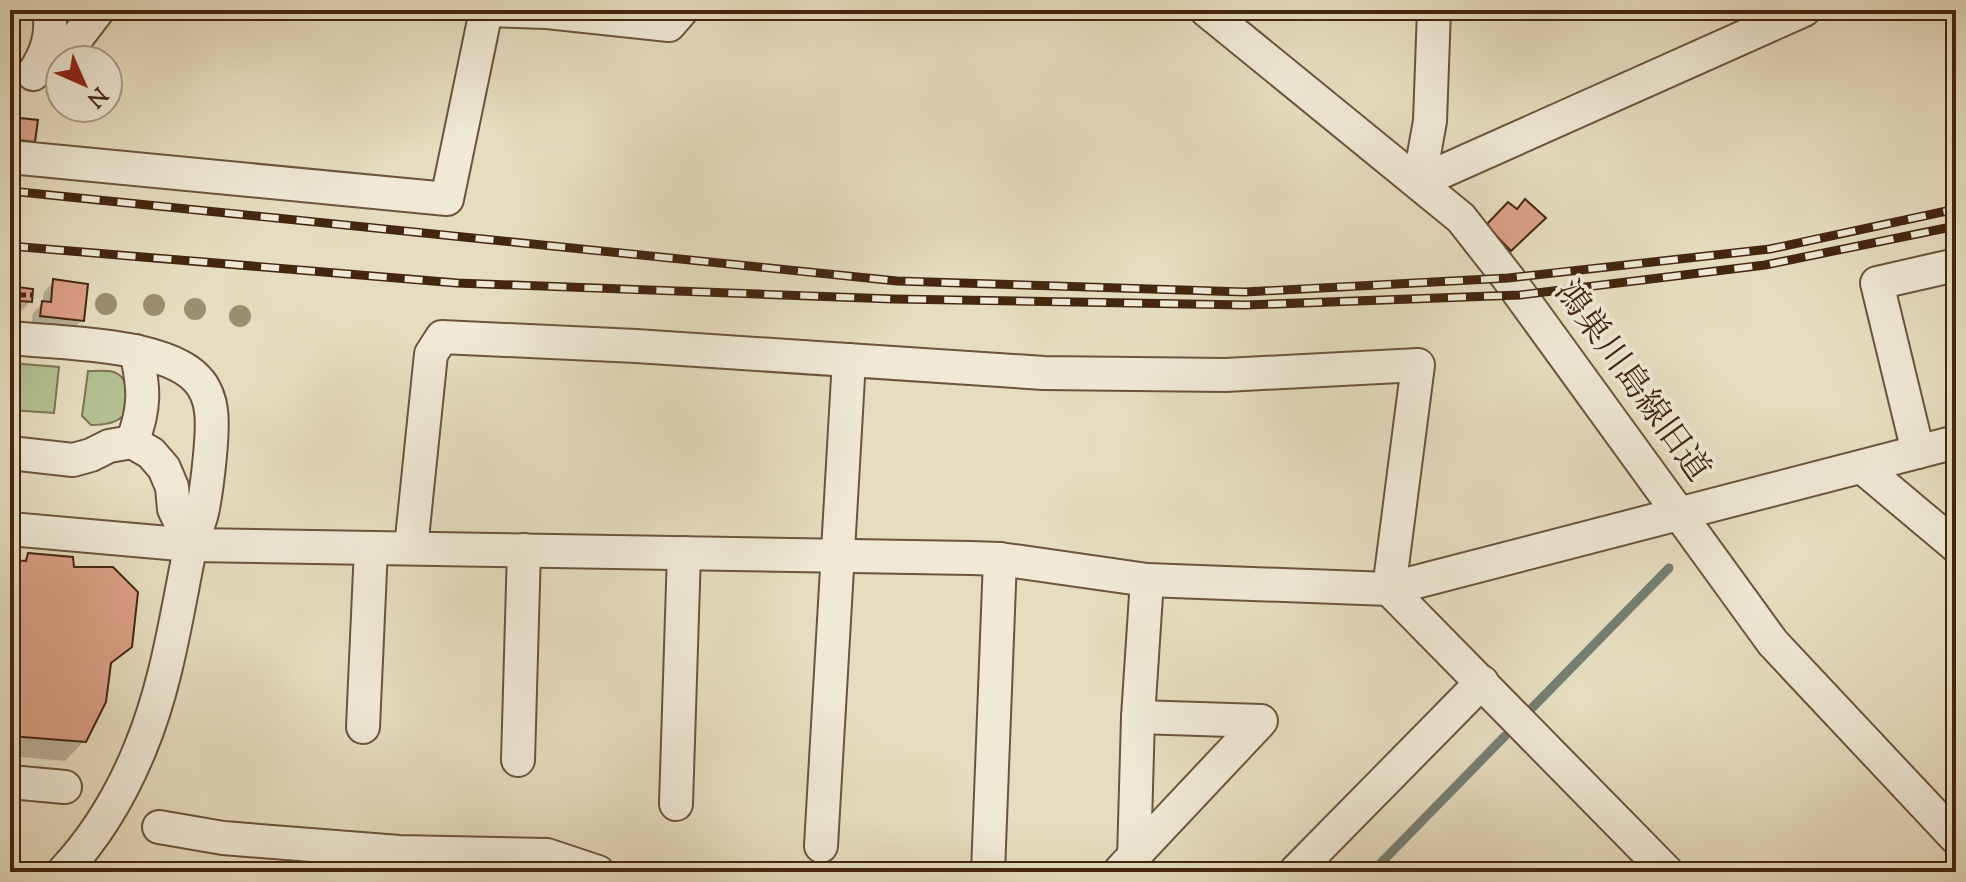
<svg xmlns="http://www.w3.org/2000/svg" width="1966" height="882" viewBox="0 0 1966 882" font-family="'Sorts Mill Goudy','Noto Serif JP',serif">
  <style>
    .green { fill: #b4c193; stroke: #7c7451; stroke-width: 2 }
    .shadow { fill: #0003 }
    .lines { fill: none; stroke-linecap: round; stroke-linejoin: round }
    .stream { stroke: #757f73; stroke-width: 9 }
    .building { fill: #dca087; stroke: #44260f; stroke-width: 2 }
    .minor-casing { stroke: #6c543b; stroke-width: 36 }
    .path { stroke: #44260f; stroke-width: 5; stroke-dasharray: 6 4; stroke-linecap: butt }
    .minor { stroke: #efe9d6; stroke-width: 32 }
    .rail-casing { stroke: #44260f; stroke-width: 9 }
    .rail { stroke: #efe9d6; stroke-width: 6; stroke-dasharray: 18; stroke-linecap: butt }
    .tree { fill: #9c8e71 }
    .labels { text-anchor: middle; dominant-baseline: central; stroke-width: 7; stroke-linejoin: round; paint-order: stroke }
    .street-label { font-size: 34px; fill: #44260f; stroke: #efe9d6 }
  </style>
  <rect width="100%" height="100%" fill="#e6ddc0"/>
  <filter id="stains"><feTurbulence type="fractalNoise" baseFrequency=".0025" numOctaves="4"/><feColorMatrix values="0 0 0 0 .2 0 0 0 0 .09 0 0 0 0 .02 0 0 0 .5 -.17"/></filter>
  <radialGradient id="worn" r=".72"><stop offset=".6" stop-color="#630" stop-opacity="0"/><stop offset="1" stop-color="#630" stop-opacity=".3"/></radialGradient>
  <g class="green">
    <path d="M10,363L59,367L54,413L10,410Z"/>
    <path d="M88,371C96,371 107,370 114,372C130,378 134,406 122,417C114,424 100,425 91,425L82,416Z"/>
  </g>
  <g class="shadow">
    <path d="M10,119L33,141L14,160H10Z"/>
    <path d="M1516,211L1543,218L1500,259L1478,236Z"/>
    <path d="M54,281L82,320L72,330L31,325L33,313L42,304L44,292Z"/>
    <path d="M10,288L30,302L11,321H10Z"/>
    <path d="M29,555L73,569L130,646L108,667L84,741L65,761L10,756V562L21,563Z"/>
  </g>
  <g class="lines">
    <g class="stream">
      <path d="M1531,709L1669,568"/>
      <path d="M1372,872L1505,736"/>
    </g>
  </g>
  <g class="building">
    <path d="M10,117L38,120L35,142L10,139Z"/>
    <path d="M1525,199L1546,218L1511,251L1486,225L1508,202L1517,209Z"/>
    <path d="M53,279L88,284L84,321L40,316L42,301L51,302Z"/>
    <path d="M10,286L33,289L32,302L10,300Z"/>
    <path d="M28,553L73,557L74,567H113L138,592L132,647L111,663L106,702L86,742L10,736V560L26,561Z"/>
  </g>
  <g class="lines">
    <g class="minor-casing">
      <g id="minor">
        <path d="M484,10L547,12L669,25L682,10"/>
        <path d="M1206,10L1461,218L1508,278L1773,643L1956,838"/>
        <path d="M60,60L98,10"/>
        <path d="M33,74C47,53 53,35 49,10"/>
        <path d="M10,157L447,199L486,11"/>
        <path d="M1419,182L1804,10"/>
        <path d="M1419,182L1430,121L1434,10"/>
        <path d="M10,338C58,343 164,343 197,379C205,387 210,400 211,411C214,431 207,487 203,508C201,522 193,535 190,549C176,617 167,684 140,749C122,793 96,837 63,872"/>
        <path d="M132,442C146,407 144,387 136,351"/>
        <path d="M1918,452L1877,283L1956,265"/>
        <path d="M10,453L73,460L91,455L109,446L132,442L151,453L164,468L172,487L174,509L191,545"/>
        <path d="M1862,467L1956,546"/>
        <path d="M10,529L191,545L971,558L1000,559L1147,580L1389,589L1956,442"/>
        <path d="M411,548L431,354L442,337L636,346L1044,373L1225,375L1418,365L1389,589L1667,872"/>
        <path d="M363,727L371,548"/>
        <path d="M518,760L524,550"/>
        <path d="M10,782L65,787"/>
        <path d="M676,804L684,553"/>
        <path d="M159,827L223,838L399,852L547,855L598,872"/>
        <path d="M821,846L849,360"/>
        <path d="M1134,859L1138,717L1147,580"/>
        <path d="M988,872L1000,559"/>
        <path d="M1119,872L1261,721L1138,717"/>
        <path d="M1295,872L1482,682"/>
      </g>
    </g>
    <path class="path" d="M10,295H33"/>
    <use href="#minor" class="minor"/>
    <g class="rail-casing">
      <g id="rail">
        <path d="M10,191L897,281L1245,292L1508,278L1770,249L1956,209"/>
        <path d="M10,246L457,283L893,299L1246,305L1520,295L1765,265L1956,226"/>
      </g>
    </g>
    <use href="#rail" class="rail"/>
  </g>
  <g class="tree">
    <circle cx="106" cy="304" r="11"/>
    <circle cx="154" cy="305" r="11"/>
    <circle cx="195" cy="309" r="11"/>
    <circle cx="240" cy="316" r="11"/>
  </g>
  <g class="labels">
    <g class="street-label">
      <text transform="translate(1631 382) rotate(54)">鴻巣川島線旧道</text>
    </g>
  </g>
  <rect width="1966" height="882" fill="none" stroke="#e6ddc0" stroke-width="40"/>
  <rect x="12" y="12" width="1942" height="858" fill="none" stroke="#44260f" stroke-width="4"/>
  <rect x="20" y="20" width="1926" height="842" fill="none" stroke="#44260f" stroke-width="2"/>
  <g transform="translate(84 84) rotate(135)"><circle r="38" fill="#efe9d6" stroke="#ab9b86" stroke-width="2"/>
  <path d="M0-6L14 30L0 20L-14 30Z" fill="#8f2418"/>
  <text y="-12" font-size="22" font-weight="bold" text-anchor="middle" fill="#44260f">N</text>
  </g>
  <rect width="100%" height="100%" filter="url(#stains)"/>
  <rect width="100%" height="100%" fill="url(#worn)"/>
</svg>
